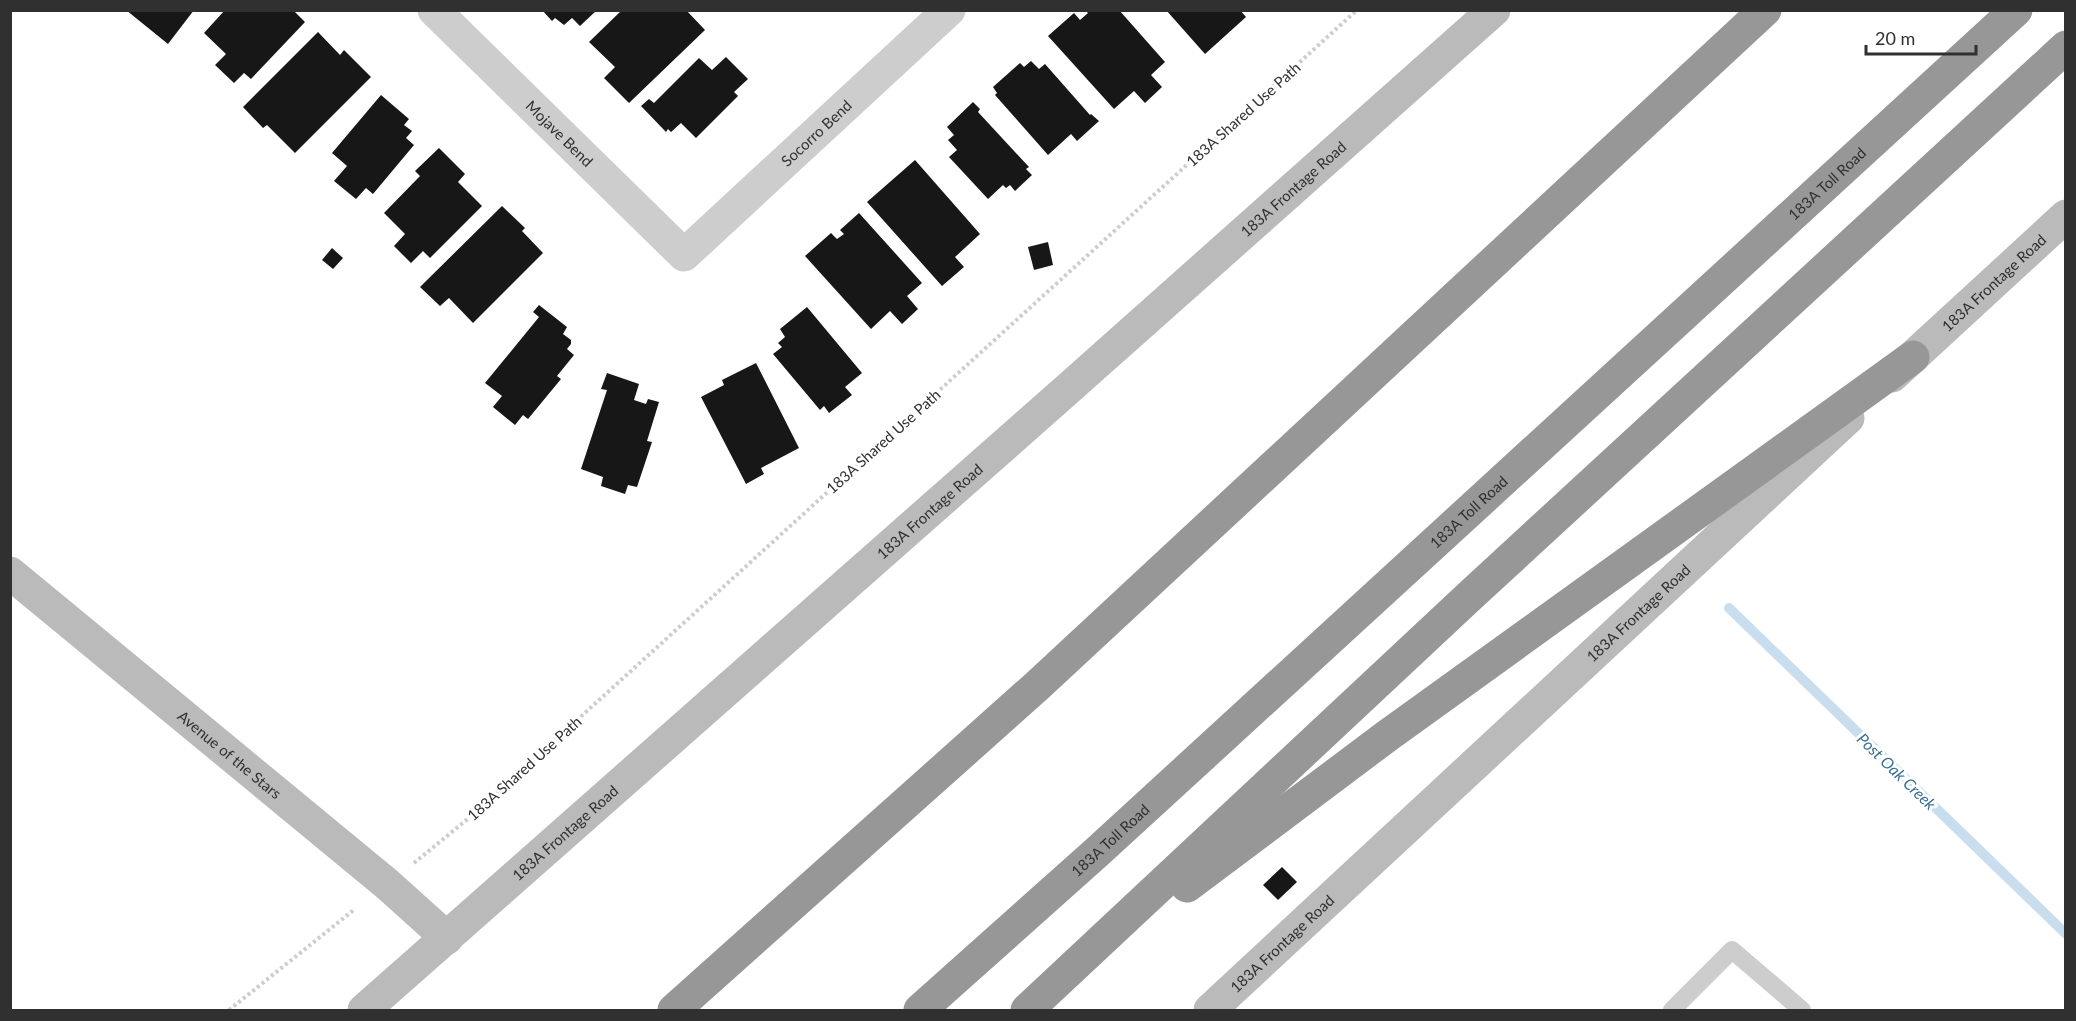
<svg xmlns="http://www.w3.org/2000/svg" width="2076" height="1021" viewBox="0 0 2076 1021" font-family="Lato,sans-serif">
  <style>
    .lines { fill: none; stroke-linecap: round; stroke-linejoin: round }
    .stream { stroke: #c8deee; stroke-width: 10 }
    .building { fill: #171717 }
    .path { stroke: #cdcdcd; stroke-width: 4; stroke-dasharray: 3 3; stroke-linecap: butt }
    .lane { stroke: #cdcdcd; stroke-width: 18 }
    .street { stroke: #cdcdcd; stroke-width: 33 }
    .secondary { stroke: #bababa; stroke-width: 33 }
    .highway { stroke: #979797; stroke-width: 33 }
    .labels { text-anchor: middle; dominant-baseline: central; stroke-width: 6; stroke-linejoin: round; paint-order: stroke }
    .street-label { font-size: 15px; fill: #303030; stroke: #fff }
    .water-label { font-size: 16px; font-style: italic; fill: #386f97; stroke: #fff }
  </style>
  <rect width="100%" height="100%" fill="#fff"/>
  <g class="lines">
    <path class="stream" d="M1729,608L2066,934"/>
  </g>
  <g class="building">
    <path d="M126,10H194L168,44Z"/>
    <path d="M225,10H293L305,22L251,79L244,73L234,83L215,65L226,54L204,33Z"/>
    <path d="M542,10H597L580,26L572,18L564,25L555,18L552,21Z"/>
    <path d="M622,10H686L705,30L629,103L604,78L615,67L589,42Z"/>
    <path d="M1085,10H1119L1165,62L1151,75L1162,87L1145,103L1134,91L1114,109L1048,36L1074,13L1080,20L1088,13Z"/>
    <path d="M1166,10H1240L1246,17L1205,54Z"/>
    <path d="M318,32L340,55L344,50L371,77L295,153L267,125L263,128L243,107Z"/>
    <path d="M726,57L748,79L734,92L738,96L696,138L681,123L671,132L668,129L666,132L641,106L649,99L654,103L699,58L712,70Z"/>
    <path d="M1031,61L1039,69L1045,64L1090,115L1091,114L1099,121L1077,141L1071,134L1048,155L995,95L997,93L993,87L1020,63L1024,67Z"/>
    <path d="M381,95L409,119L404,125L412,131L406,138L414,145L373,194L366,188L356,199L334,181L347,166L332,153Z"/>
    <path d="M973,102L980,109L978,112L1029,167L1026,169L1032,175L1015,191L1010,185L1006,188L1003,185L988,199L949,157L957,150L948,140L954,135L947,127Z"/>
    <path d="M439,148L465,174L458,182L482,206L430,258L423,251L411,263L394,246L405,234L384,213L420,176L415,171Z"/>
    <path d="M915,160L980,234L955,257L964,267L942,286L867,202Z"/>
    <path d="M502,206L525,228L522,231L543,253L473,323L449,298L440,306L420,287Z"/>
    <path d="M859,213L922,283L907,296L918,309L902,324L890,311L871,329L805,256L831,233L837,239L844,234L840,230Z"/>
    <path d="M1048,242L1053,265L1034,270L1028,247Z"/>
    <path d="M332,248L343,258L333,269L322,260Z"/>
    <path d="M539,305L567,327L563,334L571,340V344L567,349L574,355L557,376L561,379L528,419L523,415L515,425L493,407L502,396L485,383L539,317L533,312Z"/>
    <path d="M807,307L862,373L845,387L852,395L829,413L824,406L820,410L773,354L782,347L778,343L785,337L780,329Z"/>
    <path d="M756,363L799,448L761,468L764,474L746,484L701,397L724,385L722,380Z"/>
    <path d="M607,373L639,384L634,400L646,404L648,399L659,402L647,441L652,442L637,487L628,485L625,494L601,486L603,477L581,469L607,390L601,389Z"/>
    <path d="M1282,867L1297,882L1278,900L1263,885Z"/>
  </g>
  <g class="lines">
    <g class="path">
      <path d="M414,863L475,813L1357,10"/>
      <path d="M229,1010L355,909"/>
    </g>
    <path class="lane" d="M1672,1010L1732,950L1802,1010"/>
    <path class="street" id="s1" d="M434,10L684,255L949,10"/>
    <g class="secondary">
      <path id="s2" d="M1892,376L2066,216"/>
      <path id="s3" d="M10,573L387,884L447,938"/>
      <path id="s4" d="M364,1010L1070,387L1494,10"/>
      <path id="s5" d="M1210,1010L1848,418"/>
    </g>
    <g class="highway">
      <path d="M1187,886L1387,736L1913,357"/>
      <path d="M674,1010L1037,686L1765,10"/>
      <path id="s6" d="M920,1010L1096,853L2016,10"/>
      <path d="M1027,1010L1473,593L2066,47"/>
    </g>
  </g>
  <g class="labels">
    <g class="street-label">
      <text transform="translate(1243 114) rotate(-42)">183A Shared Use Path</text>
      <text stroke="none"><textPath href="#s1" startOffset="176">Mojave Bend</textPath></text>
      <text stroke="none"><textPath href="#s1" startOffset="530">Socorro Bend</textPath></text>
      <text stroke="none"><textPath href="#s6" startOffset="1227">183A Toll Road</textPath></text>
      <text stroke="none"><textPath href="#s4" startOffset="1240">183A Frontage Road</textPath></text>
      <text stroke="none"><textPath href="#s2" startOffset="138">183A Frontage Road</textPath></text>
      <text transform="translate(883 441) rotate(-42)">183A Shared Use Path</text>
      <text stroke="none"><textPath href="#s6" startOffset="741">183A Toll Road</textPath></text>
      <text stroke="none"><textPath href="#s4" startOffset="754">183A Frontage Road</textPath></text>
      <text stroke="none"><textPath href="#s5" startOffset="584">183A Frontage Road</textPath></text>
      <text stroke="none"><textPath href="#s3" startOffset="285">Avenue of the Stars</textPath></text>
      <text transform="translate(524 768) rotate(-42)">183A Shared Use Path</text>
      <text stroke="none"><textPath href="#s4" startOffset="268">183A Frontage Road</textPath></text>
      <text stroke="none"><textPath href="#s6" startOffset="255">183A Toll Road</textPath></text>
      <text stroke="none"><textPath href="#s5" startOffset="98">183A Frontage Road</textPath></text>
    </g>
    <g class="water-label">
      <text transform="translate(1897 771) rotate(44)">Post Oak Creek</text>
    </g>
  </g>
  <rect width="2076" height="1021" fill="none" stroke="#303030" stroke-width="24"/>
  <path d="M1866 45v9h110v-9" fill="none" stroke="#303030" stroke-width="3"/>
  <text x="1875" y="45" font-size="18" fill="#303030" stroke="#ffffff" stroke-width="4.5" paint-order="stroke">20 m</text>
</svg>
